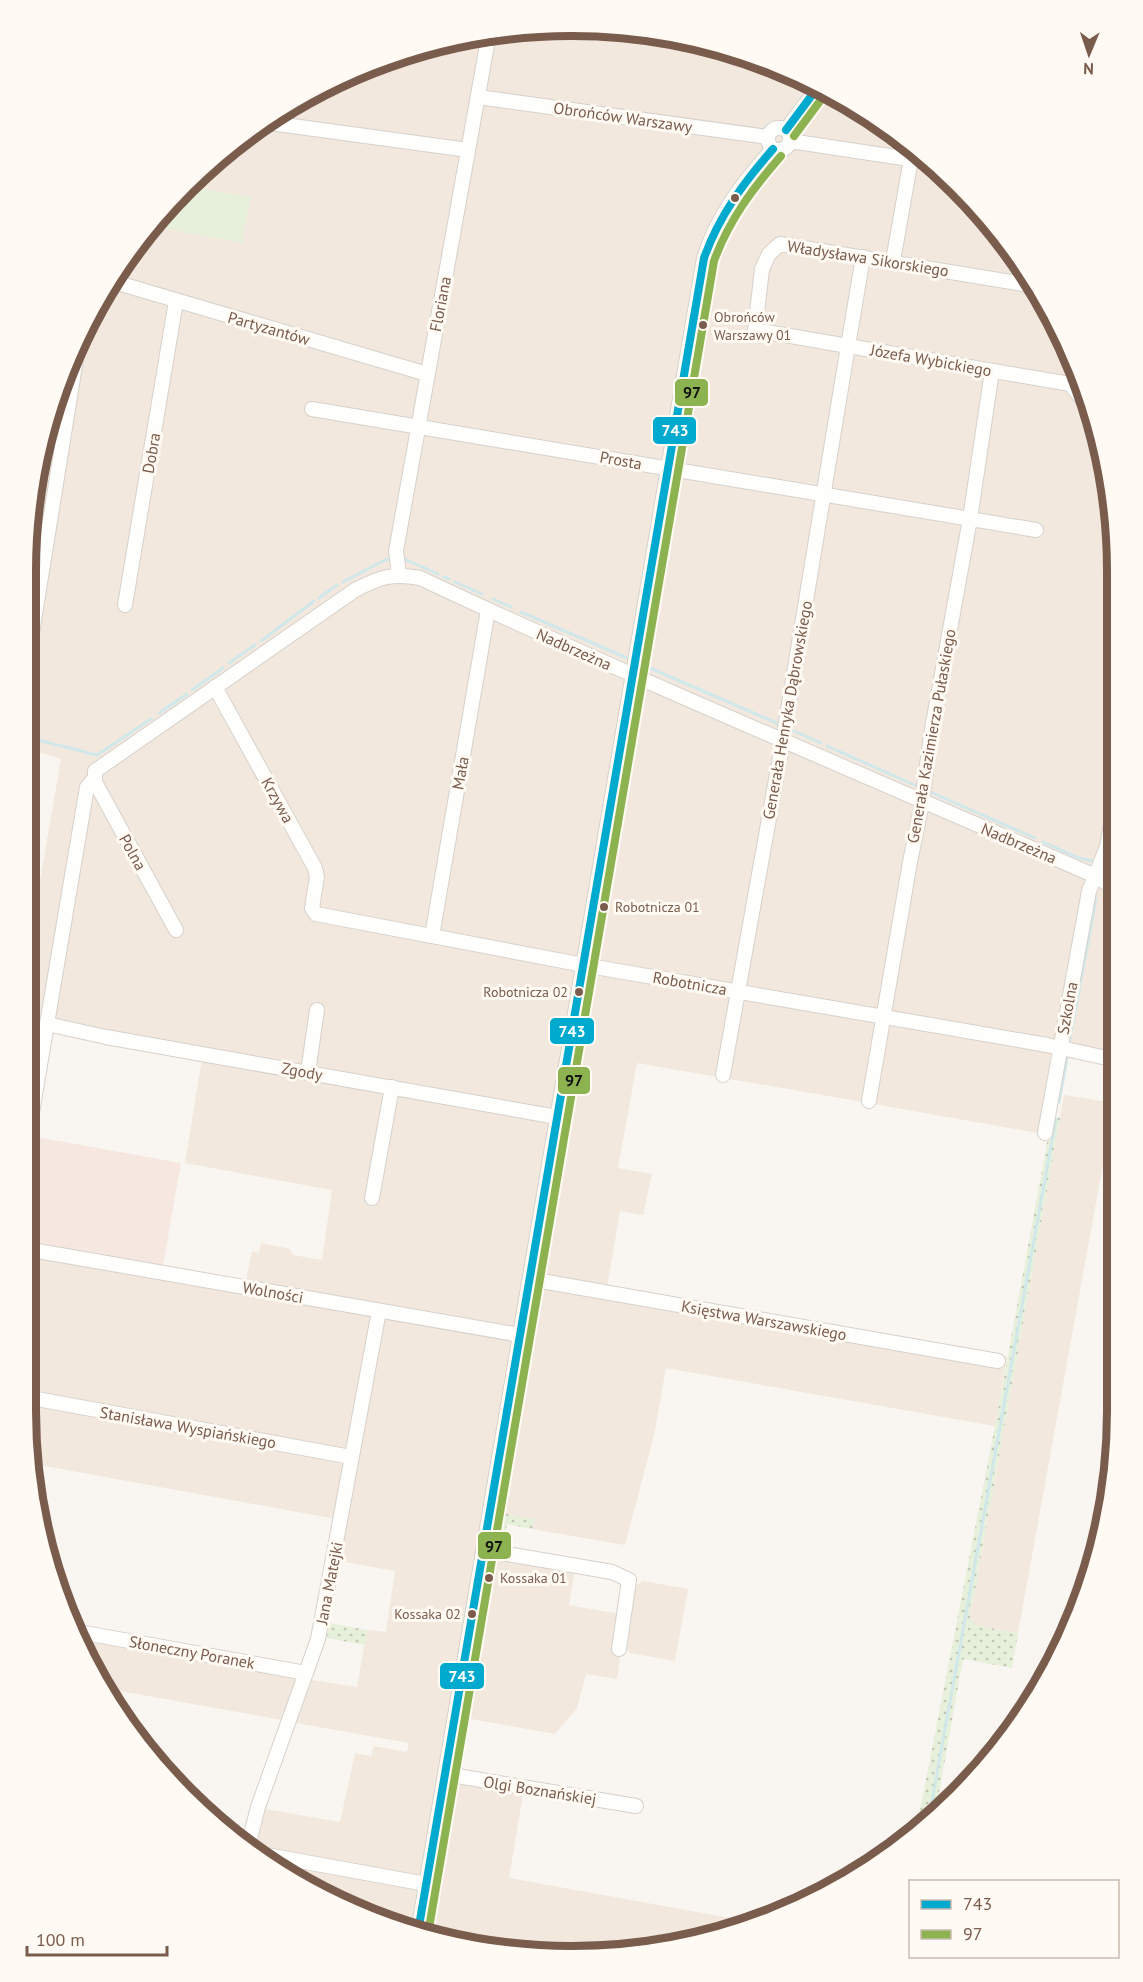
<svg xmlns="http://www.w3.org/2000/svg" width="1143" height="1982" viewBox="0 0 1143 1982" font-family="'PT Sans',sans-serif">
  <style>
    .residential { fill: #f2e8de }
    .commercial { fill: #f6e8e1 }
    .grass { fill: url(#grass-dots) }
    .pitch { fill: #e7f0db }
    .lines { fill: none; stroke-linecap: round; stroke-linejoin: round }
    .stream { stroke: #d0e8ea; stroke-width: 3 }
    .minor-casing { stroke: #d7d1cb; stroke-width: 16 }
    .minor { stroke: #fefefd; stroke-width: 14 }
    .bus-1-casing { stroke: #fffaf3; stroke-width: 12 }
    .bus-2-casing { stroke: #fffaf3; stroke-width: 12 }
    .bus-1 { stroke: #00a9ce; stroke-width: 8 }
    .bus-2 { stroke: #8cb34f; stroke-width: 8 }
    .bus-dot { fill: #7a5c4d; stroke: #fffaf3; stroke-width: 2 }
    .labels { text-anchor: middle; dominant-baseline: central; stroke-width: 6; stroke-linejoin: round; paint-order: stroke }
    .bus-label { font-size: 14px; fill: #7a5c4d; stroke: #fffaf3; text-anchor: start }
    .street-label { font-size: 16px; fill: #7a5c4d; stroke: #fffaf3 }
    .rim { fill: none; stroke: #7a5c4d; stroke-width: 8 }
    .line-badge { stroke: #fffaf3; stroke-width: 2 }
    .badge-label { font-size: 16px; text-anchor: middle; font-weight: bold; fill: #fff }
    .pale-badge-label { font-size: 16px; text-anchor: middle; font-weight: bold; fill: #111 }
  </style>
  <defs>
    <pattern id="grass-dots" width="8" height="8" patternUnits="userSpaceOnUse" patternTransform="scale(1.5)"><rect width="8" height="8" fill="#e7f0db"/><path d="M2 2h.1M6 6h.1" fill="none" stroke="#c0c6b4" stroke-width="1.8" stroke-linecap="round"/></pattern>
  </defs>
  <rect width="100%" height="100%" fill="#f9f5f0"/>
  <g class="residential">
    <path d="M571,26L678,36L780,67L875,117L958,186L1044,298L1089,396L1116,535V1064L1051,1053L1038,1133L874,1104L888,1024L875,1021L876,1024L863,1102L637,1063L618,1168L652,1174L643,1215L620,1211L607,1288L1007,1357L995,1426L666,1368L654,1435L625,1545L532,1529L535,1520L502,1514L494,1560L501,1556L575,1569L569,1605L619,1614L613,1650L620,1658L617,1679L586,1674L577,1708L555,1734L466,1718L455,1781L523,1794L509,1878L752,1922L607,1955L430,1938L410,1929V1927L402,1925L268,1864L265,1861L414,1888L416,1875L263,1847L258,1839L265,1809L340,1822L355,1753L371,1756L374,1746L407,1752L409,1743L296,1723L312,1680L357,1687L367,1630L386,1632L395,1571L340,1561L347,1521L34,1464L26,1410V1255L345,1311L348,1298L246,1280L252,1251L259,1253L261,1243L290,1249L293,1255L322,1260L332,1190L185,1163L202,1059L58,1033L76,1022L44,1016L26,1122V962L61,759L26,748L27,535L55,396L117,268L185,186L268,118L362,67L465,36Z"/>
    <path d="M1064,1095L1114,1103L1018,1633L974,1625L970,1618Z"/>
    <path d="M643,1581L688,1589L675,1661L630,1653L625,1645L635,1587Z"/>
    <path d="M75,1624L294,1664L291,1675L296,1683L282,1720L109,1689Z"/>
  </g>
  <path class="commercial" d="M31,1136L181,1163L163,1265L26,1241V1165Z"/>
  <g class="grass">
    <path d="M1052,1116L1060,1118L970,1618L975,1625L1018,1633L1012,1668L963,1659L936,1809L916,1831L995,1426Z"/>
    <path d="M502,1513L535,1519L532,1529L507,1524L504,1545L505,1548L496,1549Z"/>
    <path d="M329,1623L367,1630L365,1645L327,1638Z"/>
  </g>
  <path class="pitch" d="M185,186L250,197L242,243L152,226Z"/>
  <g class="lines">
    <g class="stream">
      <path d="M402,558L438,574"/>
      <path d="M444,577L449,579"/>
      <path d="M343,582L385,560L393,559"/>
      <path d="M455,582L482,594"/>
      <path d="M319,598L337,585"/>
      <path d="M493,599L511,607"/>
      <path d="M521,612L627,658"/>
      <path d="M261,641L314,601"/>
      <path d="M229,663L255,645"/>
      <path d="M643,665L779,724"/>
      <path d="M192,690L223,668"/>
      <path d="M159,713L187,694"/>
      <path d="M789,729L821,743"/>
      <path d="M26,737L97,755L151,719"/>
      <path d="M827,746L919,787"/>
      <path d="M928,791L1035,838"/>
      <path d="M1043,842L1079,858L1093,861"/>
      <path d="M1107,868L1116,873"/>
      <path d="M1070,1039L1096,899"/>
      <path d="M1059,1102L1067,1059"/>
      <path d="M929,1817L1056,1119"/>
    </g>
    <g class="minor-casing">
      <g id="minor">
        <path d="M478,97L768,137"/>
        <path d="M263,122L468,150"/>
        <circle cx="779" cy="139" r="11"/>
        <path d="M786,130L818,87"/>
        <path d="M790,141L929,162"/>
        <path d="M863,257L848,346L1070,384L1091,410"/>
        <path d="M893,261L911,159"/>
        <path d="M111,281L427,374"/>
        <path d="M312,409L1036,530"/>
        <path d="M399,574L396,551L489,34"/>
        <path d="M125,605L176,301"/>
        <path d="M27,664L78,347"/>
        <path d="M215,687L315,868L317,877L312,908L316,914L589,966L1047,1045L1116,1060"/>
        <path d="M176,930L95,782V771L355,590C380,577 392,573 420,578C643,683 870,777 1095,876L1116,889"/>
        <path d="M432,936L487,616V609"/>
        <path d="M47,1024L106,1037L557,1117"/>
        <path d="M308,1072L317,1010"/>
        <path d="M723,1075L782,746L848,346L755,330L762,269L769,254L780,244L1035,286"/>
        <path d="M869,1101L910,862L921,808L932,729L970,519L992,371"/>
        <path d="M1045,1133L1089,891L1107,847L1116,796"/>
        <path d="M26,1148L87,787L94,779"/>
        <path d="M372,1198L392,1087"/>
        <path d="M26,1249L520,1335"/>
        <path d="M530,1279L998,1361"/>
        <path d="M26,1397L351,1457"/>
        <path d="M484,1550L612,1572L629,1580L619,1649"/>
        <path d="M79,1632L306,1673"/>
        <path d="M445,1774L636,1806"/>
        <path d="M248,1846L258,1807L318,1639L379,1311"/>
        <path d="M256,1853L426,1884"/>
        <path d="M418,1932L704,258C717,216 744,181 773,149"/>
      </g>
    </g>
    <use href="#minor" class="minor"/>
    <g class="bus-1-casing">
      <g id="bus-1">
        <path d="M786,130L818,87"/>
        <path d="M418,1932L704,258C719,216 744,182 773,149"/>
      </g>
    </g>
    <g class="bus-2-casing">
      <g id="bus-2">
        <path d="M794,136L826,93"/>
        <path d="M428,1934L714,261C729,220 753,188 781,156"/>
      </g>
    </g>
    <use href="#bus-1" class="bus-1"/>
    <use href="#bus-2" class="bus-2"/>
  </g>
  <g class="bus-dot">
    <circle cx="735" cy="198" r="5"/>
    <circle cx="703" cy="325" r="5"/>
    <circle cx="604" cy="907" r="5"/>
    <circle cx="579" cy="992" r="5"/>
    <circle cx="489" cy="1578" r="5"/>
    <circle cx="472" cy="1614" r="5"/>
  </g>
  <g class="labels">
    <g class="bus-label">
      <text x="714" y="317">Obrońców<tspan x="714" dy="18">Warszawy 01</tspan></text>
      <text x="615" y="907">Robotnicza 01</text>
      <text x="568" y="992" text-anchor="end">Robotnicza 02</text>
      <text x="500" y="1578">Kossaka 01</text>
      <text x="461" y="1614" text-anchor="end">Kossaka 02</text>
    </g>
    <g class="street-label">
      <text transform="translate(623 117) rotate(8)">Obrońców Warszawy</text>
      <text transform="translate(868 258) rotate(9)">Władysława Sikorskiego</text>
      <text transform="translate(440 304) rotate(-79)">Floriana</text>
      <text transform="translate(269 328) rotate(16)">Partyzantów</text>
      <text transform="translate(931 360) rotate(10)">Józefa Wybickiego</text>
      <text transform="translate(151 453) rotate(-80)">Dobra</text>
      <text transform="translate(621 460) rotate(10)">Prosta</text>
      <text transform="translate(574 649) rotate(24)">Nadbrzeżna</text>
      <text transform="translate(787 710) rotate(-80)">Generała Henryka Dąbrowskiego</text>
      <text transform="translate(931 736) rotate(-80)">Generała Kazimierza Pułaskiego</text>
      <text transform="translate(460 773) rotate(-80)">Mała</text>
      <text transform="translate(278 800) rotate(61)">Krzywa</text>
      <text transform="translate(1019 843) rotate(23)">Nadbrzeżna</text>
      <text transform="translate(133 852) rotate(61)">Polna</text>
      <text transform="translate(690 983) rotate(10)">Robotnicza</text>
      <text transform="translate(1067 1008) rotate(-80)">Szkolna</text>
      <text transform="translate(302 1071) rotate(10)">Zgody</text>
      <text transform="translate(273 1292) rotate(10)">Wolności</text>
      <text transform="translate(764 1320) rotate(10)">Księstwa Warszawskiego</text>
      <text transform="translate(188 1427) rotate(10)">Stanisława Wyspiańskiego</text>
      <text transform="translate(329 1583) rotate(-79)">Jana Matejki</text>
      <text transform="translate(192 1652) rotate(10)">Słoneczny Poranek</text>
      <text transform="translate(540 1790) rotate(9)">Olgi Boznańskiej</text>
    </g>
  </g>
  <path d="M0 0H1143V1982H0ZM571 36H572A535 535 0 0 1 1107 571V1411A535 535 0 0 1 572 1946H571A535 535 0 0 1 36 1411V571A535 535 0 0 1 571 36Z" fill="#fffaf3" fill-rule="evenodd"/>
  <path class="rim" d="M571 36H572A535 535 0 0 1 1107 571V1411A535 535 0 0 1 572 1946H571A535 535 0 0 1 36 1411V571A535 535 0 0 1 571 36Z"/>
  <g class="line-badge">
    <rect x="674" y="378" width="35" height="29" rx="6" fill="#8cb34f"/>
    <rect x="652" y="416" width="45" height="29" rx="6" fill="#00a9ce"/>
    <rect x="549" y="1017" width="46" height="28" rx="6" fill="#00a9ce"/>
    <rect x="557" y="1066" width="34" height="29" rx="6" fill="#8cb34f"/>
    <rect x="477" y="1531" width="35" height="29" rx="6" fill="#8cb34f"/>
    <rect x="439" y="1662" width="46" height="28" rx="6" fill="#00a9ce"/>
  </g>
  <g class="badge-label">
    <text x="675" y="436">743</text>
    <text x="572" y="1037">743</text>
    <text x="462" y="1682">743</text>
  </g>
  <g class="pale-badge-label">
    <text x="692" y="398">97</text>
    <text x="574" y="1086">97</text>
    <text x="494" y="1552">97</text>
  </g>
  <rect x="909" y="1880" width="210" height="78" fill="#fffaf3" stroke="#cabbb1" stroke-width="1.5"/>
  <rect x="921" y="1900" width="30" height="9" fill="#00a9ce" stroke="#cabbb1" stroke-width="1.5"/>
  <text x="963" y="1910" font-size="18" fill="#7a5c4d">743</text>
  <rect x="921" y="1930" width="30" height="9" fill="#8cb34f" stroke="#cabbb1" stroke-width="1.5"/>
  <text x="963" y="1940" font-size="18" fill="#7a5c4d">97</text>
  <g transform="translate(1089 54) rotate(182)" stroke="#fffaf3" stroke-width="4.5" paint-order="stroke">
  <path d="M0-4.5L10 22L0 15L-10 22Z" fill="#7a5c4d"/>
  <text y="-9" font-size="16" font-weight="bold" text-anchor="middle" fill="#7a5c4d">N</text>
  </g>
  <path d="M27 1946v9h140v-9" fill="none" stroke="#7a5c4d" stroke-width="3"/>
  <text x="36" y="1946" font-size="18" fill="#7a5c4d" stroke="#fffaf3" stroke-width="4.5" paint-order="stroke">100 m</text>
</svg>
